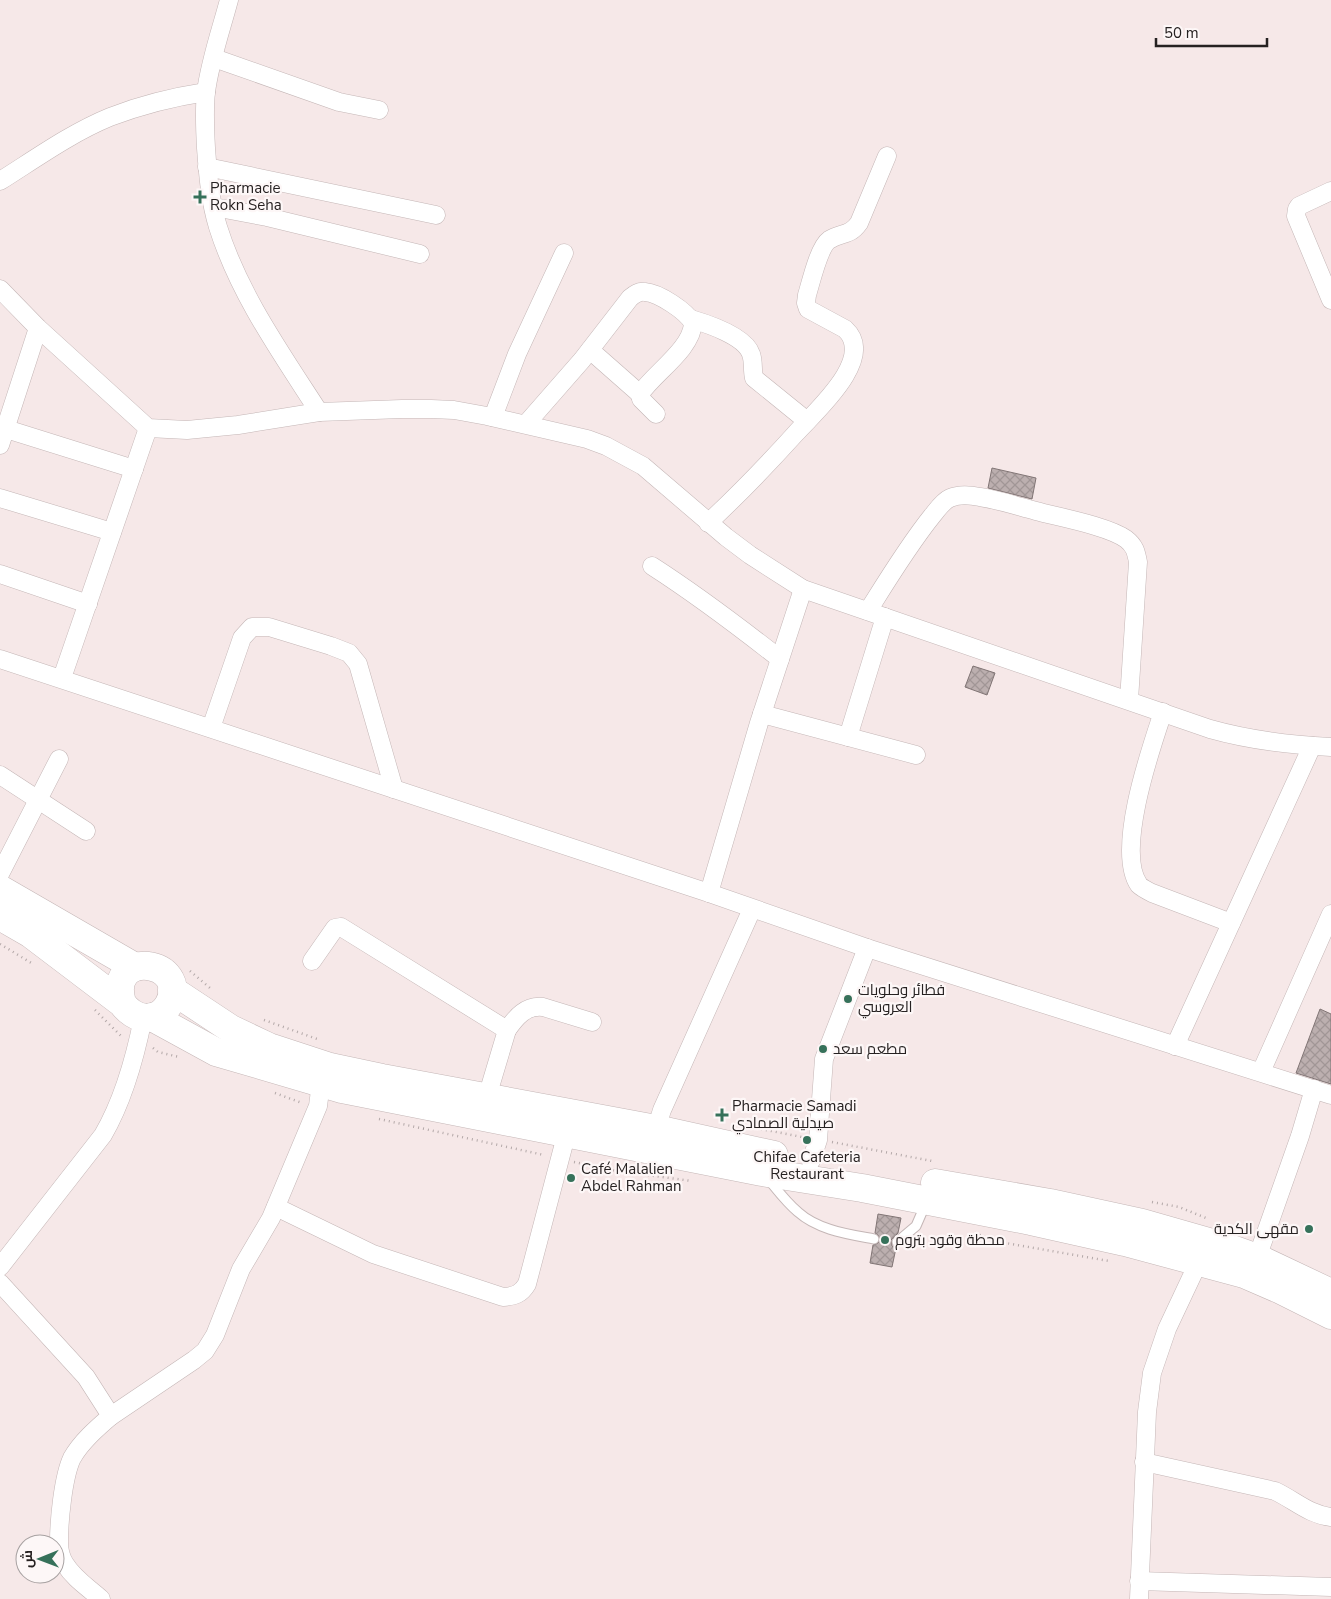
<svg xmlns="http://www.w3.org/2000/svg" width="1331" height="1599" viewBox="0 0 1331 1599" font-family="'Nunito Sans',Cairo,sans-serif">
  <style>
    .building { fill: url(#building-cross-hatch); stroke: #817575 }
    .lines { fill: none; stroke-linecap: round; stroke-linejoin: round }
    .service-casing { stroke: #c4b6b6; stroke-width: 11 }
    .minor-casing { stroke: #c4b6b6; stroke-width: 19 }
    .trunk-casing { stroke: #c4b6b6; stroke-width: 29 }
    .path { stroke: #b3a8a8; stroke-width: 2.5; stroke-dasharray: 1 4; stroke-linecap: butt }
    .service { stroke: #fff; stroke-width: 9 }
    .minor { stroke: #fff; stroke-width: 18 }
    .trunk { stroke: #fff; stroke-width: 28 }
    .poi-dot { fill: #36715a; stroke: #fdf7f7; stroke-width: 2 }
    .labels { text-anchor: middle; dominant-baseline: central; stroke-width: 4.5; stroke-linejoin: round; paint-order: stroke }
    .poi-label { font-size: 15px; fill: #262121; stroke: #fdf7f7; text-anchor: start }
  </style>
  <defs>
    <pattern id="building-cross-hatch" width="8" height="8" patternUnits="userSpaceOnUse" patternTransform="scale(1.25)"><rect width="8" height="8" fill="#bcafaf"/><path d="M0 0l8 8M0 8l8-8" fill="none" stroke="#a19696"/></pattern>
  </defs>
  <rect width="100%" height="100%" fill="#f6e8e8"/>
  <g class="building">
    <path d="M992,468L1036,478L1032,499L988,488Z"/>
    <path d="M973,666L995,673L987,695L965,687Z"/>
    <path d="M1320,1009L1331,1014V1084L1296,1073Z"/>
    <path d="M878,1214L901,1218L898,1233L891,1240L892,1246L896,1248L892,1267L870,1263L873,1245L878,1243L880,1240L878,1235L875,1233Z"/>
  </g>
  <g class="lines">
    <g class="service-casing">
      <g id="service">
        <path d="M769,1180C778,1191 787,1203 798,1212C818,1230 848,1234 874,1239"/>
        <path d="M897,1242L916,1226L926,1203"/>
      </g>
    </g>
    <g class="minor-casing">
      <g id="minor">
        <path d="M229,0C221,30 210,61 206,92C204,110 205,130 206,148C208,175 210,201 218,227C239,294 281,353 319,412"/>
        <path d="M214,58L339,102L379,110"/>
        <path d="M207,167L436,215"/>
        <path d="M0,181C35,159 71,133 110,117C141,105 173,97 206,92"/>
        <path d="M1331,191L1299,206L1297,209L1296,216L1331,300"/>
        <path d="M214,207L267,217L420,254"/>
        <path d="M0,289L38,328L148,428L187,430L238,425L319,412L402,409H431L454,410L487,416L587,439L606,446L643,466L726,537L750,555L803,589L1210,729C1249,740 1290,745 1331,747"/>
        <path d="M691,319C708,324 745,336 751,354C754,362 752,370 754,378L807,421"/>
        <path d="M590,350L640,394"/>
        <path d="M493,417L517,354L564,253"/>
        <path d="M526,424L582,360L630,298C635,294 639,291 645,292C659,293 686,311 693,323C692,349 654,373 640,394L641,399L656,414"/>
        <path d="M0,427L134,469"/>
        <path d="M0,445L38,328"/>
        <path d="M0,498L112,532"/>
        <path d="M708,523C739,494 768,464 796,433C815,412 877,358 845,329L808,309L806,303L807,295C811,282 819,247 829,240C841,232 849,237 859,223L887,156"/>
        <path d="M652,566C697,595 738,626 780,659"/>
        <path d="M0,574L88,604"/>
        <path d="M868,611C888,579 908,546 932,516C937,510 943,501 950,498C959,494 971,495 980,497C999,500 1017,506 1036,511C1058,517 1108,526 1126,539C1135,546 1136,552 1138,562L1129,700"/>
        <path d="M0,659L709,893L867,948L1331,1095"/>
        <path d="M62,678L148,428"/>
        <path d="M1163,712C1151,748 1115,851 1139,885C1142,888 1148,891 1152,893L1231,923"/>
        <path d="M762,714L916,755"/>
        <path d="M211,728L242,638L252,627H269L331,646L349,653L358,664L394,789"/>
        <path d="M848,737L885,617"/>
        <path d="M0,775L86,831"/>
        <path d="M0,874L59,759"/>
        <path d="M709,893L759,723L803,589"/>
        <path d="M312,961L335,928L341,927L507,1030L487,1097"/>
        <path d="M507,1030C516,1017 526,1005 543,1007L592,1022"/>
        <path d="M1175,1046L1312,746"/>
        <path d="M1261,1072L1331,914"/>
        <path d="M656,1129L662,1110L752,909"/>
        <path d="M811,1161L818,1140L824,1059L867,948"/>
        <path d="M276,1207L373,1254L503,1297C515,1296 521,1294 527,1284L567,1132"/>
        <path d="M1257,1258L1300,1136L1314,1089"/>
        <path d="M0,1267L103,1135C124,1099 135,1058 143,1018"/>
        <path d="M0,1283L86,1377L111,1416C97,1428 81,1442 72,1458C63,1477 59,1521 59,1542C59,1550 61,1558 65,1564C74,1579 89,1588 101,1599"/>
        <path d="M111,1416L194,1360L205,1351L215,1335L241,1269L271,1218L318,1106L321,1083"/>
        <path d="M1144,1462L1275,1491C1296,1501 1308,1514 1331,1517"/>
        <path d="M1139,1581L1331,1587"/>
        <path d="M1139,1599L1147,1412L1152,1373L1167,1329L1199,1261"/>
      </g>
    </g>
    <g class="trunk-casing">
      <g id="trunk">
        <path d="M0,889L135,967"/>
        <path d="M0,916L31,934L122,1003C134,1020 157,1025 169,1004C191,960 106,947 122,1003"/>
        <path d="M172,990L231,1029L269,1047L330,1067L382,1078L656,1129L774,1155"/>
        <path d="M152,1017L216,1052L342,1089L762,1172L862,1188L1031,1221L1125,1242L1244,1274L1281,1290L1331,1315"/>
        <path d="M935,1183L1050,1203L1142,1223L1226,1247L1257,1258L1331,1293"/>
      </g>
    </g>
    <g class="path">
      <path d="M0,944L33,964"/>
      <path d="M190,971L210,988"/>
      <path d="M95,1010L123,1038"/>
      <path d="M264,1020L320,1040"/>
      <path d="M153,1048L158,1052L179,1057"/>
      <path d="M275,1093L302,1103"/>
      <path d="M379,1119L544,1155"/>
      <path d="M761,1129L802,1137"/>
      <path d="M832,1142L932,1161"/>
      <path d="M574,1162L617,1171L692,1181"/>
      <path d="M1152,1202L1179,1207L1206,1218"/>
      <path d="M975,1233L994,1241L1109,1261"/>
    </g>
    <use href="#service" class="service"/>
    <use href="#minor" class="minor"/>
    <use href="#trunk" class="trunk"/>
  </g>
  <g class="poi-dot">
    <path d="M197.5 189.5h5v5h5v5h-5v5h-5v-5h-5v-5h5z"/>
    <circle cx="848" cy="999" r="5"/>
    <circle cx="823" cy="1049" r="5"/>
    <path d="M719.5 1107.5h5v5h5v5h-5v5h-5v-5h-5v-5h5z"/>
    <circle cx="807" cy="1140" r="5"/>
    <circle cx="571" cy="1178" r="5"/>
    <circle cx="1309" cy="1229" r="5"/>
    <circle cx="885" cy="1240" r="5"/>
  </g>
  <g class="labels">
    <g class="poi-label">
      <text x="210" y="188">Pharmacie<tspan x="210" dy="17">Rokn Seha</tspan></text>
      <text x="858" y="990">فطائر وحلويات<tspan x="858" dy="17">العروسي</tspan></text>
      <text x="833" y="1049">مطعم سعد</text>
      <text x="732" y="1106">Pharmacie Samadi<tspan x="732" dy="17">صيدلية الصمادي</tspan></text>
      <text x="807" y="1157" text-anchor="middle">Chifae Cafeteria<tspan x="807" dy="17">Restaurant</tspan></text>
      <text x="581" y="1169">Café Malalien<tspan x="581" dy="17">Abdel Rahman</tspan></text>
      <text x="1299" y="1229" text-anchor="end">مقهى الكدية</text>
      <text x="895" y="1240">محطة وقود بتروم</text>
    </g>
  </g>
  <g transform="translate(40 1559) rotate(269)"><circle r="24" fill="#fdf7f7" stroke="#a7a1a1"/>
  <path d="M0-4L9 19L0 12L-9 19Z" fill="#36715a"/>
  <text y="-8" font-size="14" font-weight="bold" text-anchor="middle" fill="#262121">ش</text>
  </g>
  <path d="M1156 38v8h111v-8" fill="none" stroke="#262121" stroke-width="2.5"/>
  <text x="1164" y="38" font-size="15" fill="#262121" stroke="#fdf7f7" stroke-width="4" paint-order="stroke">50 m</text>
</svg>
